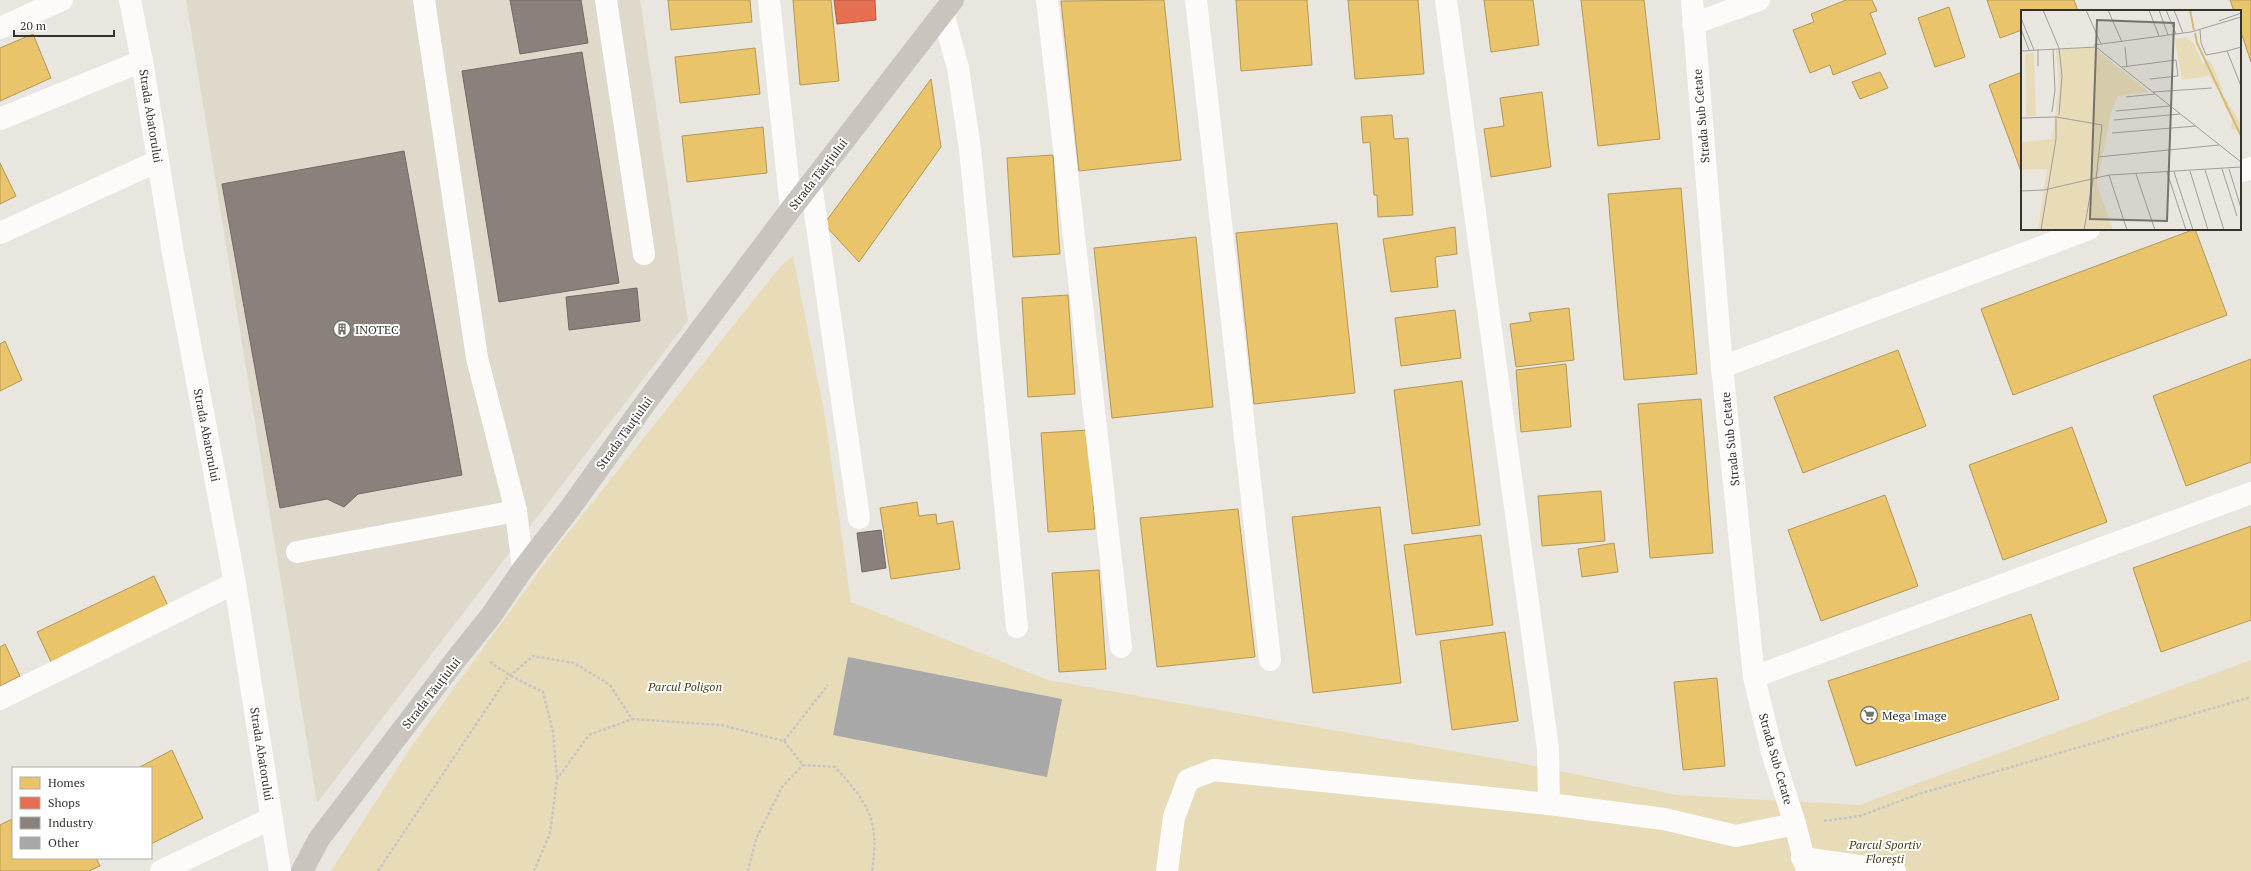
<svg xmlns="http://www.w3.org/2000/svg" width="2251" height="871" viewBox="0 0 2251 871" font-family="'PT Serif',serif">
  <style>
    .built { fill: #ded9cb }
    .green { fill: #e8dcb8 }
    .homes { fill: #e9c46a; stroke: #b39858 }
    .shops { fill: #e76f51; stroke: #b25d46 }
    .industry { fill: #8a817c; stroke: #706a65 }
    .building { fill: #a7a8a7 }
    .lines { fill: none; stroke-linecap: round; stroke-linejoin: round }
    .path { stroke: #c6c5c3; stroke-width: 2.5; stroke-dasharray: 3 2; stroke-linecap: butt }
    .minor { stroke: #fcfbfa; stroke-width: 22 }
    .major { stroke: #c9c5be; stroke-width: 22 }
    .labels { text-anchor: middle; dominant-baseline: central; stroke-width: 4; stroke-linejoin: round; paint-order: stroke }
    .street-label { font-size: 12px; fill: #35332e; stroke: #fff }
    .poi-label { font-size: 12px; fill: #35332e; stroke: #fff; text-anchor: start }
    .park-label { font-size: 12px; font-style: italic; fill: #4a3c15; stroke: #fff }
    .inset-river { fill: none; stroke: #d2bb7a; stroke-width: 2 }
    .inset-road { fill: none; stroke: #a09e98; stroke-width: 1 }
    .view { fill: #74726c; fill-opacity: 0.15; stroke: #74726c; stroke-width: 2 }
    .inset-edge { fill: none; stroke: #35332e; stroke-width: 2 }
  </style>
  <rect width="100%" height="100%" fill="#e8e6df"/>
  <path class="built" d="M186,0H640L688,321L317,803Z"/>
  <path class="green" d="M793,256L825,416L851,602L1048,680L1510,761L1678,795L1859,805L2251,660V871H331L411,747L556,548L780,267Z"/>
  <g class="homes">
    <path d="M668,0H750L752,22L671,30Z"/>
    <path d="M793,0H831L839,81L800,85Z"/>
    <path d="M1164,0L1181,160L1079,171L1061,1Z"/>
    <path d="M1236,0H1307L1312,65L1241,71Z"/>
    <path d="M1348,0H1418L1424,74L1355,79Z"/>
    <path d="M1484,0H1533L1539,45L1491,52Z"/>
    <path d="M1581,0H1644L1660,139L1598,146Z"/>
    <path d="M1846,0H1872L1877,11L1870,13L1886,54L1833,75L1830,65L1810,73L1793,30L1814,22L1811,14Z"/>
    <path d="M1987,0H2074L2078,11H2022V30L2000,38Z"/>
    <path d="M2230,0H2251V62L2240,29V11H2234Z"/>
    <path d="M1949,7L1965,57L1935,67L1918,18Z"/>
    <path d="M33,34L51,78L0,101V48Z"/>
    <path d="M755,48L760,94L680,103L675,57Z"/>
    <path d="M1880,72L1888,88L1860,99L1852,82Z"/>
    <path d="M2022,72V174L1989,85Z"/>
    <path d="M931,79L941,147L859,262L824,224Z"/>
    <path d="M1542,92L1551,167L1491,177L1484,129L1504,126L1500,98Z"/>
    <path d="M1392,115L1394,139L1408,138L1413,215L1378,217L1377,195H1374L1370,142L1363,143L1361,117Z"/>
    <path d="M763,127L767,173L687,182L682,136Z"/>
    <path d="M1053,155L1060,254L1013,257L1007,158Z"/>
    <path d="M0,163L16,196L0,204Z"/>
    <path d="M1681,188L1697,374L1624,380L1608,194Z"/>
    <path d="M1337,223L1355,393L1254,404L1236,233Z"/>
    <path d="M1455,227L1457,254L1435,257L1438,287L1391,292L1383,239Z"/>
    <path d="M2195,229L2227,315L2013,395L1981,309Z"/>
    <path d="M1196,237L1213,407L1112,418L1094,248Z"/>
    <path d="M1068,295L1075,394L1028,397L1022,298Z"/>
    <path d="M1569,308L1574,360L1516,367L1510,324L1531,321L1529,313Z"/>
    <path d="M1455,310L1461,358L1401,366L1395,318Z"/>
    <path d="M5,341L22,380L0,391V344Z"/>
    <path d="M1898,350L1926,426L1803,473L1774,397Z"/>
    <path d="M2251,359V462L2186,486L2153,396Z"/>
    <path d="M1566,364L1571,427L1521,432L1516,370Z"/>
    <path d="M1462,381L1480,525L1412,534L1394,390Z"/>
    <path d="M1701,399L1713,553L1650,558L1638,404Z"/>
    <path d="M2072,427L2107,522L2003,560L1969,465Z"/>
    <path d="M1088,430L1095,529L1048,532L1041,433Z"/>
    <path d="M1601,491L1605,541L1542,546L1538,496Z"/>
    <path d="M1885,495L1918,586L1821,621L1788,530Z"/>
    <path d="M917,502L919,516L936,514L937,524L953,521L960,569L891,579L880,508Z"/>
    <path d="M1380,507L1401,683L1313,693L1292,517Z"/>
    <path d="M1238,509L1255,657L1157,667L1140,518Z"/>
    <path d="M2251,526V620L2161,652L2133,568Z"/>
    <path d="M1481,535L1493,625L1416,635L1404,545Z"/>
    <path d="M1614,543L1618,572L1582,577L1578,549Z"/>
    <path d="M1099,570L1106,669L1059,672L1052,573Z"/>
    <path d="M154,576L169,608L52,664L37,632Z"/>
    <path d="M2031,614L2059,699L1856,766L1828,681Z"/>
    <path d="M1505,632L1518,721L1452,730L1440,641Z"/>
    <path d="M5,644L20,676L0,686V647Z"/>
    <path d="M1717,678L1725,766L1683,770L1674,682Z"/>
    <path d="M172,750L203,818L151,844V768H138Z"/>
    <path d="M12,819L13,858H96L100,866L89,871H0V825Z"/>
  </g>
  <path class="shops" d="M834,0H875L876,20L837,24Z"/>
  <g class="industry">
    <path d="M510,0H581L588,43L520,54Z"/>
    <path d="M582,52L619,283L499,302L462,71Z"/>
    <path d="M404,151L462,475L358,494L344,507L327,499L280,508L222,184Z"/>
    <path d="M637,288L640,321L569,330L566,297Z"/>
    <path d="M881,530L886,568L862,572L857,533Z"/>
  </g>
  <path class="building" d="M848,657L1062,699L1047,777L833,735Z"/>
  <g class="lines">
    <g class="path">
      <path d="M490,662L511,676L543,692L553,732L557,778"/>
      <path d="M784,741L828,685"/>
      <path d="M1824,821L1860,816L1919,794L2251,697"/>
      <path d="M378,871L507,678L533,656L574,663L610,685L632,719L721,725L784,741L803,765L835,767C868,803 880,820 872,871"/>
      <path d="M534,871L550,833L557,779L589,735L632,719"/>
      <path d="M748,871L756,839L782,787L803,765"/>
    </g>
    <g class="minor">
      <path d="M130,0L142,61L173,253L235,583L280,871"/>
      <path d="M424,0L477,358L516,511L523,569"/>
      <path d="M606,0L644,254"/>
      <path d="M769,0L791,209"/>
      <path d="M1047,0L1121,647"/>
      <path d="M1196,0L1270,660"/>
      <path d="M1446,0L1548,749L1549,804"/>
      <path d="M1692,0L1722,367L1754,677L1772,752L1795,824L1807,871"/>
      <path d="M943,13L958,68L970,149L1017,627"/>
      <path d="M1693,24L1759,0"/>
      <path d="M0,28L62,0"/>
      <path d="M0,119L142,61"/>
      <path d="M2240,172L2251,168"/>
      <path d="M811,184L859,518"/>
      <path d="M0,233L158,161"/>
      <path d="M1722,367L2089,229"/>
      <path d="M297,552L516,511"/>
      <path d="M1754,677L2251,493"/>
      <path d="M0,699L235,583"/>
      <path d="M1802,858L1895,871"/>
      <path d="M161,871L272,818"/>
      <path d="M1167,871L1174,817L1188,780L1214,770L1549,804L1664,819L1736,836L1795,824"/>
    </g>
    <path class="major" d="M302,871L319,839L457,658L490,617L523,569L571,507L641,409L791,209L953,0"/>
  </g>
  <defs>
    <g id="building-ring" transform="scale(0.9)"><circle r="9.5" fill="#fff" stroke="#74726c" stroke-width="1.5"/><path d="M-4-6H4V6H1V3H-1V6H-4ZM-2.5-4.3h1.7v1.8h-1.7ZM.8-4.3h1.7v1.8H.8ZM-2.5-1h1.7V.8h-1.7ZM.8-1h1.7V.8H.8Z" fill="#74726c"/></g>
    <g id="supermarket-ring" transform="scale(0.9)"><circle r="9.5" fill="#fff" stroke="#74726c" stroke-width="1.5"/><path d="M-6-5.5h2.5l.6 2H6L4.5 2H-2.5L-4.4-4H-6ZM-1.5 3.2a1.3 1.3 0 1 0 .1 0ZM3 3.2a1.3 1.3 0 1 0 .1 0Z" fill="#74726c"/></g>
  </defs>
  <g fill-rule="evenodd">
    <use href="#building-ring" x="342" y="329"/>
    <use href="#supermarket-ring" x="1869" y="715"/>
  </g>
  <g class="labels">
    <g class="street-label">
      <text transform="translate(151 116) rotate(81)">Strada Abatorului</text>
      <text transform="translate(1701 116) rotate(-95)">Strada Sub Cetate</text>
      <text transform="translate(818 174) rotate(-52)">Strada Tăuțiului</text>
      <text transform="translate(624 433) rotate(-54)">Strada Tăuțiului</text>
      <text transform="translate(207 435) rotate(79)">Strada Abatorului</text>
      <text transform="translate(1730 439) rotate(-96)">Strada Sub Cetate</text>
      <text transform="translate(431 693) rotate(-52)">Strada Tăuțiului</text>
      <text transform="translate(262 754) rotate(81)">Strada Abatorului</text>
      <text transform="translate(1776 759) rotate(74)">Strada Sub Cetate</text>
    </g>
    <g class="poi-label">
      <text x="355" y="329">INOTEC</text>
      <text x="1882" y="715">Mega Image</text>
    </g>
    <g class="park-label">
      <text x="685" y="686">Parcul Poligon</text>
      <text x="1885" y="844">Parcul Sportiv<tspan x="1885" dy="14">Florești</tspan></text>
    </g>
  </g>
  <g transform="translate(2021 10)">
    <rect width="220" height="220" fill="#e8e6df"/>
    <path d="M166,27L173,34L182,54L186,50L190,52L202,80L196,79L186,61L188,66L161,70L154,29ZM72,37L128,82L97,86L90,103L76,174L92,220H17L26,159L0,160V132L31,129L38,77L35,40ZM13,43L15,106H5L4,44ZM203,86L220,114V124L218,120L210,119L211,109L203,95Z" fill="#e8dcb8"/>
    <path class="inset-river" d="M169,0L173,20M174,23L176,33L220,126"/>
    <path class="inset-road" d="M22,0L38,38L41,66L38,105M65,0L80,34M87,0L101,32M128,0L138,26M138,0L147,25M145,0L155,24M153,0L162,23M0,8L13,40M198,11L220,3M0,19L8,40M179,20L180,33L185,45L206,41L220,76M73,35L170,22L220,7M104,37L106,57M17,39V56M0,41L75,37L220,152M206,41L220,37M101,57L155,50L157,66L129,69M132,82L191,78M105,87L134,84M95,101L149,96M31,102L34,80L32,39M0,108L35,107L81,115L75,169M93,110L159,104M91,123L175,116M77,147L198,135M201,159L216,206M208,159L220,198M184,160L203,220M169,161L187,220M146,162L165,220M153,162L172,220M115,164L134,220M88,165L106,220M0,181L23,180L88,165L220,157M20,220L35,129V107M63,220L72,169"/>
    <path class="view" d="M76,10L153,13L146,211L69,209Z"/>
    <rect width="220" height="220" class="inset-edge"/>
  </g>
  <rect x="12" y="767" width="140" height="92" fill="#ffffff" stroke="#aeadab"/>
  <rect x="20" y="777" width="20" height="12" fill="#e9c46a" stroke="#aeadab"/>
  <text x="48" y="787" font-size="12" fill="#35332e">Homes</text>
  <rect x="20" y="797" width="20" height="12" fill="#e76f51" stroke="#aeadab"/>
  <text x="48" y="807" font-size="12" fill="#35332e">Shops</text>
  <rect x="20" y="817" width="20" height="12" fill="#8a817c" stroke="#aeadab"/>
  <text x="48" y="827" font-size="12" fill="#35332e">Industry</text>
  <rect x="20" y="837" width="20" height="12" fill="#a7a8a7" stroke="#aeadab"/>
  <text x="48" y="847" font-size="12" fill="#35332e">Other</text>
  <path d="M14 30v6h100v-6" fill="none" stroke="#35332e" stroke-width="2"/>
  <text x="20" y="30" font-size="12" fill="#35332e" stroke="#ffffff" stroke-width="3" paint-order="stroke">20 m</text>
</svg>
